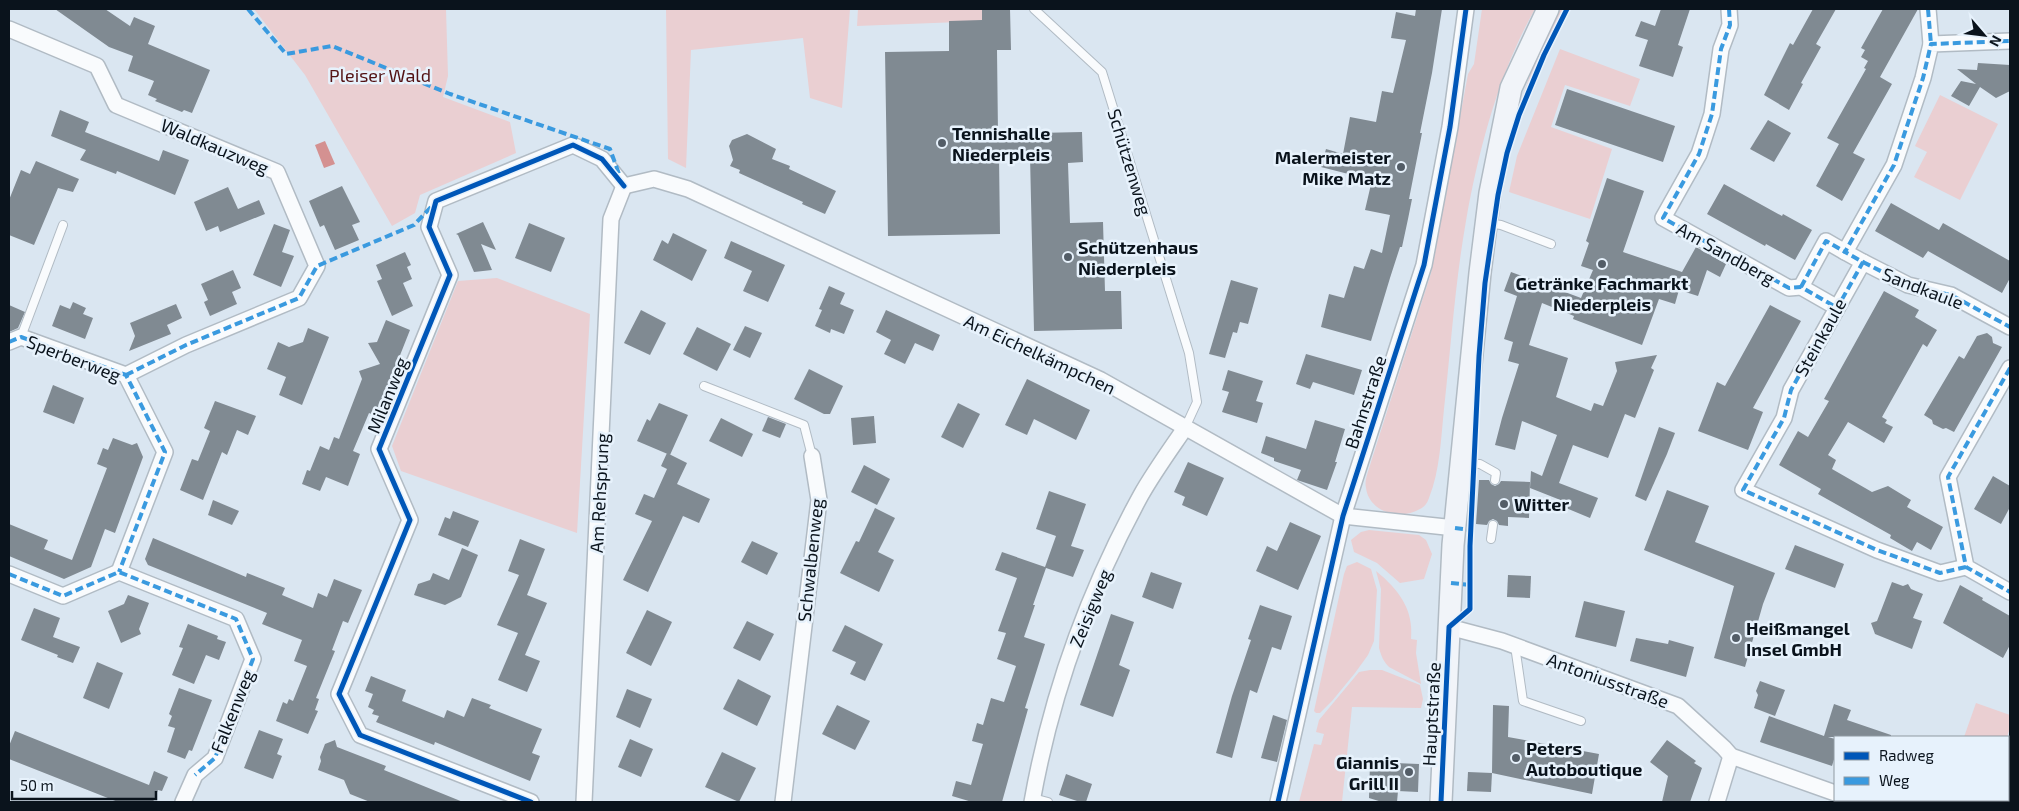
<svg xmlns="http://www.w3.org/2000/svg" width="2019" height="811" viewBox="0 0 2019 811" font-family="'Exo 2',sans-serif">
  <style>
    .green { fill: #eacfd2 }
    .water { fill: #d49191 }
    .building { fill: #808a92 }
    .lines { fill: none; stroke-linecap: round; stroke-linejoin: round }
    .lane-casing { stroke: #b1bbc4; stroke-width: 10 }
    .street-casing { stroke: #b1bbc4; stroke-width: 18 }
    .secondary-casing { stroke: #b1bbc4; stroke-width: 24 }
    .lane { stroke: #f9fbfd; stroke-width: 8 }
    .street { stroke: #f9fbfd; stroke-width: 15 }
    .secondary { stroke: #f1f4f9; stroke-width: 21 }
    .quiet { stroke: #3a9adf; stroke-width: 4; stroke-dasharray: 8 4; stroke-linecap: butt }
    .cycleway-casing { stroke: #e7f2fc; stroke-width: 8 }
    .cycleway { stroke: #0057b8; stroke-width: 5 }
    .poi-dot { fill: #535d67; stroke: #e7f2fc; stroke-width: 2 }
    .labels { text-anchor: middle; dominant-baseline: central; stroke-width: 5; stroke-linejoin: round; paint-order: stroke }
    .park-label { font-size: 18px; fill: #531214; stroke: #e7f2fc }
    .poi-label { font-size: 18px; font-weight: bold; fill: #0a131c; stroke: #e7f2fc; text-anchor: start }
    .street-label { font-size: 18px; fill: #0a131c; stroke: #e7f2fc }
  </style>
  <rect width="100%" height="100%" fill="#dae6f1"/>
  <g class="green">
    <path d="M254,9H446L448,76L443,97L510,122L516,153L420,195L415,213L392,226L305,75Z"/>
    <path d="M666,9H850L842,108L810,98L803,38L691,50L686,168L668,159Z"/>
    <path d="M858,9H1010V20L857,26Z"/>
    <path d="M1482,9H1535C1499,73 1479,148 1466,221C1455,283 1451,346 1444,409C1441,438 1440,471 1429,498C1427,504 1424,507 1420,509C1400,521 1369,512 1366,488C1364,480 1369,470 1371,462L1431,273L1468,74L1474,64Z"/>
    <path d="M1560,9H1565L1519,106L1533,67Z"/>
    <path d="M1560,49L1640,79L1630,106L1565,85L1551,127L1612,149L1590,219L1509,192L1517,156Z"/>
    <path d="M1940,95L1998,124L1960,200L1914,177L1927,152L1915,146Z"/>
    <path d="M497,278L590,314L577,533L401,471L392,446L458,281Z"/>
    <path d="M1369,530L1419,535L1426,540L1432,554L1424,579L1400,583L1377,563L1354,552L1351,540L1361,532Z"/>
    <path d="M1357,562L1371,569L1377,590L1374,641L1368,655L1355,673L1332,701L1320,713H1316L1314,711L1344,574L1347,566Z"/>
    <path d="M1376,571C1398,589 1414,609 1411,639L1417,640L1416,653L1421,684L1389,667C1383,661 1381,655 1379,648L1381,589Z"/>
    <path d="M1370,670H1382L1420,685L1423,699L1421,708L1352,707L1342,802H1299L1314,744L1321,745L1324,734L1316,732L1319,720L1359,672Z"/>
    <path d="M1976,703L2010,715V728L2007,737H1964Z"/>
  </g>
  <path class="water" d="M325,141L335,164L324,168L315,145Z"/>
  <g class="building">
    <path d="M55,9H105L130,26L134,17L155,26L148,44L210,70L192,113L184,110L182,112L155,101L157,99L148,95L154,81L128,71L133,56L109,47Z"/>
    <path d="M982,9H1010L1011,50H997L998,134L1082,132L1083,162L1068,163L1070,223L1103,222L1105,291H1121L1122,329L1034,331L1030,156L999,157L1000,234L888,236L885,52L949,51V21L982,20Z"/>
    <path d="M1416,9H1442L1432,73L1420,133H1422L1409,199H1412L1408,219L1402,247H1400L1390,278L1371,341L1321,327L1329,294L1344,298L1354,266L1364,269L1371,249L1382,253L1390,215L1365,210L1372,180L1321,167L1326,149L1343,154L1350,117L1376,122L1382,91L1393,93L1406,40L1391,38L1396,12L1415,16Z"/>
    <path d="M1661,9H1690L1678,45L1683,47L1673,77L1639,66L1648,40L1635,36L1641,21L1655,26Z"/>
    <path d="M1813,9H1836L1816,44L1821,47L1801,83L1803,84L1789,110L1764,95L1790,43L1793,45Z"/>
    <path d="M1883,9H1918L1880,77L1892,84L1853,153L1865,159L1842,201L1816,186L1839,144L1827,138L1866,69L1864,68L1868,61L1861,57L1865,50L1861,48Z"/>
    <path d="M1978,63L2010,65V91L1996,98L1980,87L1969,106L1951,96L1961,81L1976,84L1957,69L1977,70Z"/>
    <path d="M1567,89L1675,126L1663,162L1555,125Z"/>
    <path d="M60,110L89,122L85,132L159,161L163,150L189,160L175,195L117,171L116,174L80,160L86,150L51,136Z"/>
    <path d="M1768,120L1791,133L1774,162L1750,149Z"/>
    <path d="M747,134L776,149L772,159L790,166L789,169L836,191L825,214L802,204L803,202L739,173L740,170L730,166L733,160L729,146L732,140Z"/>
    <path d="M36,161L79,179L73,192L58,188L34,245L9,235V200L21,170L30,174Z"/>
    <path d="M1607,178L1644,191L1623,252L1682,272L1696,247L1726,264L1720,277L1707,270L1698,296L1679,290L1675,304L1659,299L1642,345L1573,319L1574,316L1542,303L1529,345L1568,358L1556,397L1591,411L1594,403L1603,406L1617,371L1615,362L1657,355L1651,368L1654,370L1635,418L1625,414L1608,458L1573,445L1559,483L1598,498L1590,518L1566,508L1568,503L1530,488L1531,471L1542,476L1557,435L1522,421L1515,450L1495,445L1502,418L1519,364L1508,361L1513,342L1504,339L1517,296L1504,291L1511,272L1581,298L1593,270L1581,266L1589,243L1586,241Z"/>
    <path d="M1724,184L1782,216L1783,214L1812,230L1795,260L1766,244L1765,246L1707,214Z"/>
    <path d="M342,186L360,222L352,225L359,240L335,250L324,225L320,227L309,201Z"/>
    <path d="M228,187L238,209L259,200L265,214L220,232L218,226L206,231L194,202Z"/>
    <path d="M1891,203L1939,230L1943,223L2010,261V278L2002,293L1928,251L1923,258L1875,231Z"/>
    <path d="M483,222L496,250L481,244L492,270L474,272L458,235L456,234Z"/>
    <path d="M529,223L565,238L551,272L515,258Z"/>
    <path d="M274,224L290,230L282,252L294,256L281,287L253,275Z"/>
    <path d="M673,233L707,250L692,281L653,260L662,240L668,244Z"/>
    <path d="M731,241L785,265L768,302L743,291L752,271L724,258Z"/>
    <path d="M405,252L411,265L407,267L412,279L403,283L413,306L392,316L377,281L382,279L376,265Z"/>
    <path d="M233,270L241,288L232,292L237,304L210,316L204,302L208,300L201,284Z"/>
    <path d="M1231,280L1258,288L1248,324L1240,322L1237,333L1233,332L1225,358L1209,354Z"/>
    <path d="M829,286L845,293L840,304L854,310L844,334L831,329L830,333L815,326L822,310L819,309Z"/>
    <path d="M1884,291L1919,310L1915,317L1937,330L1927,347L1923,344L1882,417L1887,420L1885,423L1893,427L1884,443L1848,422L1828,455L1836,460L1832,469L1872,492L1888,486L1911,500L1907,507L1943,527L1931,550L1917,542L1912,551L1890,538L1891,535L1818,494L1821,489L1779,465L1798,431L1808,437L1829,401L1824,399Z"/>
    <path d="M73,302L86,308L83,314L93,318L85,339L52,326L60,305L70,309Z"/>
    <path d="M176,304L182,318L167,325L171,334L129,351L135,336L130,323Z"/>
    <path d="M9,305L25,312L18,328L9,332Z"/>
    <path d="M1770,305L1801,321L1753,408L1763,412L1748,450L1698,431L1717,382L1725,386Z"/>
    <path d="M641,310L666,323L650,355L624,343Z"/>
    <path d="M886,310L940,335L933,351L915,343L905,364L884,354L891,340L876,332Z"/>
    <path d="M386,320L410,330L376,416L369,413L353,451L360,454L348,486L326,477L320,491L302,484L307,470L310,471L320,446L329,450L334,437L339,439L362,379L359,371L380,364L368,343L377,342Z"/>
    <path d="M745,326L762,333L750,358L733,350Z"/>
    <path d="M697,327L731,344L717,371L683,354Z"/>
    <path d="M308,328L329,337L302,405L279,395L286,377L267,369L278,342L289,347L303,342Z"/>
    <path d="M1987,333L1992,337L1993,343L2002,347L1954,432L1946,428L1943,429L1933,424L1932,420L1924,415L1959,356L1964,359L1977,336Z"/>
    <path d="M1306,354L1362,370L1354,395L1313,382L1310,389L1296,384Z"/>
    <path d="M809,369L843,386L830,414H824L794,399Z"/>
    <path d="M1228,370L1263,381L1256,401L1263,403L1257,423L1222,412L1229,392L1222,390Z"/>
    <path d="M1027,379L1090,410L1076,440L1034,419L1027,435L1005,425Z"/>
    <path d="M53,385L84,398L74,424L43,412Z"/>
    <path d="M215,401L256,416L248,435L237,430L227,455L222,452L203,500L180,490L192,459L198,461L210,431L204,428Z"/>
    <path d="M659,403L688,415L670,455L637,441L647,419L650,421Z"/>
    <path d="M958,403L980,414L963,448L941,437Z"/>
    <path d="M874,416L876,443L853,445L851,418Z"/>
    <path d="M768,417L786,424L780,438L762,431Z"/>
    <path d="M721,418L753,434L742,457L709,441Z"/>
    <path d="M1315,420L1345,429L1335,462H1337L1327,490L1297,480L1301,470L1274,461V458L1261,453L1266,436L1306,449Z"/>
    <path d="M1659,427L1675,433L1667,454L1646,501L1635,496Z"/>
    <path d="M113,438L132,445L137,443L143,457L115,533L105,529L91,567L64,579L9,556V524L48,540L44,549L72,560L107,468L97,464L103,448L108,450Z"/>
    <path d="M667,453L687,463L677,484L710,499L699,523L683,516L648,592L623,580L652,521L635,514L644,494L654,498L667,469L661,466Z"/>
    <path d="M1188,462L1224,478L1207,516L1182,505L1185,497L1174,492Z"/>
    <path d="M864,465L890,479L877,505L851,492Z"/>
    <path d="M1993,476L2010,486V507L2001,524L1974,509Z"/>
    <path d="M1479,480H1489L1491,484L1495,486L1499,484L1501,481L1530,482L1529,518L1508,517V526L1499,525L1497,521L1493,519L1489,521L1487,525L1476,524Z"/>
    <path d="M1667,490L1709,506L1695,542L1775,573L1763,604L1745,667L1714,658L1734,586L1644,550Z"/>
    <path d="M1049,491L1086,504L1071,546L1084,550L1073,577L1046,568L1033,605H1035L1024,637L1045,644L1025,708L1028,709L1002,802H972L952,796L956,781L971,785L983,744L972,741L977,723L983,725L991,698L1004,702L1016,666L997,659L1006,633L998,631L1017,578L995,570L1002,552L1045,567L1056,536L1036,529Z"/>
    <path d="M213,500L239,511L232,525L208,515Z"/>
    <path d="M875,508L895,518L878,552L894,560L879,592L840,573L856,541L859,542Z"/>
    <path d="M453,511L479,521L468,547L438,535L445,517L450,519Z"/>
    <path d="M1290,522L1321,536L1298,590L1256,571L1267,546L1277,551Z"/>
    <path d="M153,538L246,577L247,573L285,588L282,595L313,608L318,593L327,597L334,579L362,590L348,623L343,621L332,650L335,651L316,698L319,699L315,710L318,711L308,734L276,721L283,702L287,704L289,699L293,701L307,666L294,661L302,640L262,624L267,613L148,565L145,559Z"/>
    <path d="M520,539L545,549L527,595L547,603L525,655L540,661L527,692L498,680L518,633L497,625L519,575L508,571Z"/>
    <path d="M752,541L778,553L767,575L741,562Z"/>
    <path d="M1795,545L1844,564L1835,588L1785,569Z"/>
    <path d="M462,548L478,555L461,597L445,605L414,595L418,584L430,580L433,573L449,580Z"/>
    <path d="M1151,572L1182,583L1173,609L1142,597Z"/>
    <path d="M1508,575L1531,576L1530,598L1507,597Z"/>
    <path d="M1892,582L1903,586L1908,584L1911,589L1923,594L1913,618L1922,621L1912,649L1875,634L1871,623L1877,621Z"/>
    <path d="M1960,585L1983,598L1982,600L2010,616V645L2003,658L1943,623Z"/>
    <path d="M128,595L149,603L139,629L141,634L121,643L108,611L124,604Z"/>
    <path d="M1584,601L1625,611L1616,647L1575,637Z"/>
    <path d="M1260,605L1292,616L1281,650L1272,647L1257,693L1250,690L1232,758L1216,753L1232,696L1251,640L1248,639Z"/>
    <path d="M34,608L60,618L53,637L80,647L73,663L57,657L58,655L21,640Z"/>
    <path d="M647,610L672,622L651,666L626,653Z"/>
    <path d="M1111,614L1134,622L1119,665L1130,670L1113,717L1080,705Z"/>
    <path d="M747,621L774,634L760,661L733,648Z"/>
    <path d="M188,624L218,636L217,639L226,642L219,660L206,655L194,684L172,675L183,648L179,647Z"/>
    <path d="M845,625L883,644L865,681L850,674L856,662L832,651Z"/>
    <path d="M1636,638L1668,644L1669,640L1694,647L1686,677L1630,661Z"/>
    <path d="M97,662L123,673L109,709L83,698Z"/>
    <path d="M371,676L406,690L402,701L444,718L447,710L464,717L472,698L491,705L489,708L542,729L532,753L540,756L530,781L435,742L434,745L376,722L379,716L372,714L374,710L368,707L373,694L365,691Z"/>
    <path d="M738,679L771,696L757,726L723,709Z"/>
    <path d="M1760,681L1785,690L1775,716L1754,708L1758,695L1756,691Z"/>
    <path d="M179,688L212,700L192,751L189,750L185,759L167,752L175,728L168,726L172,716L169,714Z"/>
    <path d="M627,689L652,699L640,728L616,717Z"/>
    <path d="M1834,704L1851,710L1847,720L1891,735V737H1828L1835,739V756L1832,766L1760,742L1769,716L1824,736Z"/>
    <path d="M837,705L870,721L855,750L822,734Z"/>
    <path d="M1493,705L1509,706L1508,737L1599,754L1592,794L1492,773Z"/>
    <path d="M1273,715L1287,720L1277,762L1261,758Z"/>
    <path d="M259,730L283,739L277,754L282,756L273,779L244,768Z"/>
    <path d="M15,731L149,785L154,771L168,777L162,791L158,790L153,802H118L9,759V746Z"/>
    <path d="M630,739L653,749L641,777L618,767Z"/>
    <path d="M335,740L337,747L386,766L384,770L463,802H370L350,794L344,780L318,770L321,761L320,757L325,744Z"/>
    <path d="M1667,740L1696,761L1694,763L1702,768L1690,802H1662L1668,776L1650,762Z"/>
    <path d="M722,752L756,768L739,802L705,787Z"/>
    <path d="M1370,762L1419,764L1418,792L1398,791L1397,802H1382L1369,798Z"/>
    <path d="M1468,772L1492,773L1491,792L1467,791Z"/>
    <path d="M1066,774L1092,784L1086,802H1080L1059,795Z"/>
  </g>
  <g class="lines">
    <g class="lane-casing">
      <g id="lane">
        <path d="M1034,9L1102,72L1189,353L1197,402L1185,428"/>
        <path d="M1488,223L1501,225L1551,244"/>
        <path d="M21,337L63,225"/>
        <path d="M704,386L804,425L812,456"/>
        <path d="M1462,463L1480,464L1496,473L1495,480"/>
        <path d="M1491,539L1493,525"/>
        <path d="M1515,646L1523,701L1581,721"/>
        <path d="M1033,798L1048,802"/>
      </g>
    </g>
    <g class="street-casing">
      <g id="street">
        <path d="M1729,9L1730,25L1721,49L1712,114L1699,154L1663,218L1789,288L1801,287L1836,307"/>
        <path d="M1928,9L1931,44"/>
        <path d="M9,29L97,66L116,105L277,172L317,266L299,298L186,345L126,375"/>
        <path d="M624,186L654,179L688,189L1101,380L1343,516L1455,528"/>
        <path d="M1863,262L1908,285L1951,295L2010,327"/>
        <path d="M1801,287L1826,241L1845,252"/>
        <path d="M9,342L21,337L126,375L165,452L119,572"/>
        <path d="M2010,368L1948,477L1966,567L2010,592"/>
        <path d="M1966,567L1940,573L1877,550L1743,490L1784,418L1791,390L1863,262L1845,252L1894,165L1923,78L1931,44L2010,41"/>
        <path d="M9,574L63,596L119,572L236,619L253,659L215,758L195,775L183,802"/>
        <path d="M1449,627L1502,641L1678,706L1724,748L1731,756L1835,793"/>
        <path d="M1856,800L1863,802"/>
        <path d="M531,802L360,735L339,694L410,520L379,449L450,275L429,227L436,201L573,145L602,159L624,186"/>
        <path d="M584,802L611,219L624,186"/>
        <path d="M783,802L819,500L812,456"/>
        <path d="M1032,802C1051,695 1089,590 1141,495C1154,472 1170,450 1185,428"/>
        <path d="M1278,802L1343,516L1424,265L1450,127L1466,9"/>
        <path d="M1717,802L1731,756"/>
      </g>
    </g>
    <g class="secondary-casing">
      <path id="secondary" d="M1441,802L1453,545L1480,273L1490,193L1511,88L1548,9"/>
    </g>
    <use href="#lane" class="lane"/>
    <use href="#street" class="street"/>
    <use href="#secondary" class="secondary"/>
    <g class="quiet">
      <path d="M248,9L286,54L332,46L450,94L610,149L619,174"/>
      <path d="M1729,9L1730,25L1721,49L1712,114L1699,154L1663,218L1789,288L1801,287L1836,307"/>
      <path d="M1928,9L1931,44"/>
      <path d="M1863,262L1908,285L1951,295L2010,327"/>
      <path d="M1801,287L1826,241L1845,252"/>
      <path d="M9,342L21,337L126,375L165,452L119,572"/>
      <path d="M2010,368L1948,477L1966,567L2010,592"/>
      <path d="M126,375L186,345L299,298L317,266L414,225L432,206"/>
      <path d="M1455,528L1471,530"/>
      <path d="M1966,567L1940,573L1877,550L1743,490L1784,418L1791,390L1863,262L1845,252L1894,165L1923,78L1931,44L2010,41"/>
      <path d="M9,574L63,596L119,572L236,619L253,659L215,758L195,775"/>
      <path d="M1451,583L1471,585"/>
    </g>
    <g class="cycleway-casing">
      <g id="cycleway">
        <path d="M531,802L360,735L339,694L410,520L379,449L450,275L429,227L436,201L573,145L602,159L624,186"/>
        <path d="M1278,802L1343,516L1424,265L1450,127L1466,9"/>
        <path d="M1441,802L1449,627L1470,609V546L1479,356L1485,283L1498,195L1507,153L1519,115L1544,55L1567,9"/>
      </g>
    </g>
    <use href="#cycleway" class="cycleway"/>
  </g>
  <g class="poi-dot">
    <circle cx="942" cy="143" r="5"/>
    <circle cx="1401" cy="167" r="5"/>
    <circle cx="1068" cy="257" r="5"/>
    <circle cx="1602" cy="264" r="5"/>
    <circle cx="1504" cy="504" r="5"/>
    <circle cx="1736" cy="638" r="5"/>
    <circle cx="1516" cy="758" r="5"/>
    <circle cx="1409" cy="772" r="5"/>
  </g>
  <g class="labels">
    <g class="park-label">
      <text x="380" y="75">Pleiser Wald</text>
    </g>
    <g class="poi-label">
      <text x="952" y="133">Tennishalle<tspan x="952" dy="21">Niederpleis</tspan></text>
      <text x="1391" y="157" text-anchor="end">Malermeister<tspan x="1391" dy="21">Mike Matz</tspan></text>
      <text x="1078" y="247">Schützenhaus<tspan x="1078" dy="21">Niederpleis</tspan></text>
      <text x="1602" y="283" text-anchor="middle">Getränke Fachmarkt<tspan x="1602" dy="21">Niederpleis</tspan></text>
      <text x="1514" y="504">Witter</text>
      <text x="1746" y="628">Heißmangel<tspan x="1746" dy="21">Insel GmbH</tspan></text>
      <text x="1526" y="748">Peters<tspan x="1526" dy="21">Autoboutique</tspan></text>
      <text x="1399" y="762" text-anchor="end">Giannis<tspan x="1399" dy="21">Grill II</tspan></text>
    </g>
    <g class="street-label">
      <text transform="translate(215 146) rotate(23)">Waldkauzweg</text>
      <text transform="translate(1130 162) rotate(73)">Schützenweg</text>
      <text transform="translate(1726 253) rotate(29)">Am Sandberg</text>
      <text transform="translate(1923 288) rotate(21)">Sandkaule</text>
      <text transform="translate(1820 337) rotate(-61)">Steinkaule</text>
      <text transform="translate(1040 354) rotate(25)">Am Eichelkämpchen</text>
      <text transform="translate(74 358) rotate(21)">Sperberweg</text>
      <text transform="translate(387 395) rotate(-68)">Milanweg</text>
      <text transform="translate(1365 402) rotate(-72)">Bahnstraße</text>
      <text transform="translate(599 493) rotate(-87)">Am Rehsprung</text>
      <text transform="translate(810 560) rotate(-84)">Schwalbenweg</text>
      <text transform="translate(1090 608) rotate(-68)">Zeisigweg</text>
      <text transform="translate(1608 680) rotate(20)">Antoniusstraße</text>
      <text transform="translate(232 711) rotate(-68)">Falkenweg</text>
      <text transform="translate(1431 714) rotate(-87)">Hauptstraße</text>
    </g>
  </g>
  <rect width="2019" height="811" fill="none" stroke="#0a131c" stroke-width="20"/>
  <rect x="1834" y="736" width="175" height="65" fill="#e7f2fc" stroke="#8f99a2"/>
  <rect x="1844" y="752" width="25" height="8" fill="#0057b8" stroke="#8f99a2"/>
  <text x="1879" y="761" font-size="15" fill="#0a131c">Radweg</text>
  <rect x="1844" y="777" width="25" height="8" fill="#3a9adf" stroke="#8f99a2"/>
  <text x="1879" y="786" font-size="15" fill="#0a131c">Weg</text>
  <g transform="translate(1984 35) rotate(118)" stroke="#e7f2fc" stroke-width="4" paint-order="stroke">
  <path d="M0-4L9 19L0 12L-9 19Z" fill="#0a131c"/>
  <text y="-8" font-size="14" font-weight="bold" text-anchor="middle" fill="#0a131c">N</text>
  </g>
  <path d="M12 791v8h144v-8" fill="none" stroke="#0a131c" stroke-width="2.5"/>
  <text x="20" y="791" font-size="15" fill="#0a131c" stroke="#e7f2fc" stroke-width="4" paint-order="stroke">50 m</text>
</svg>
